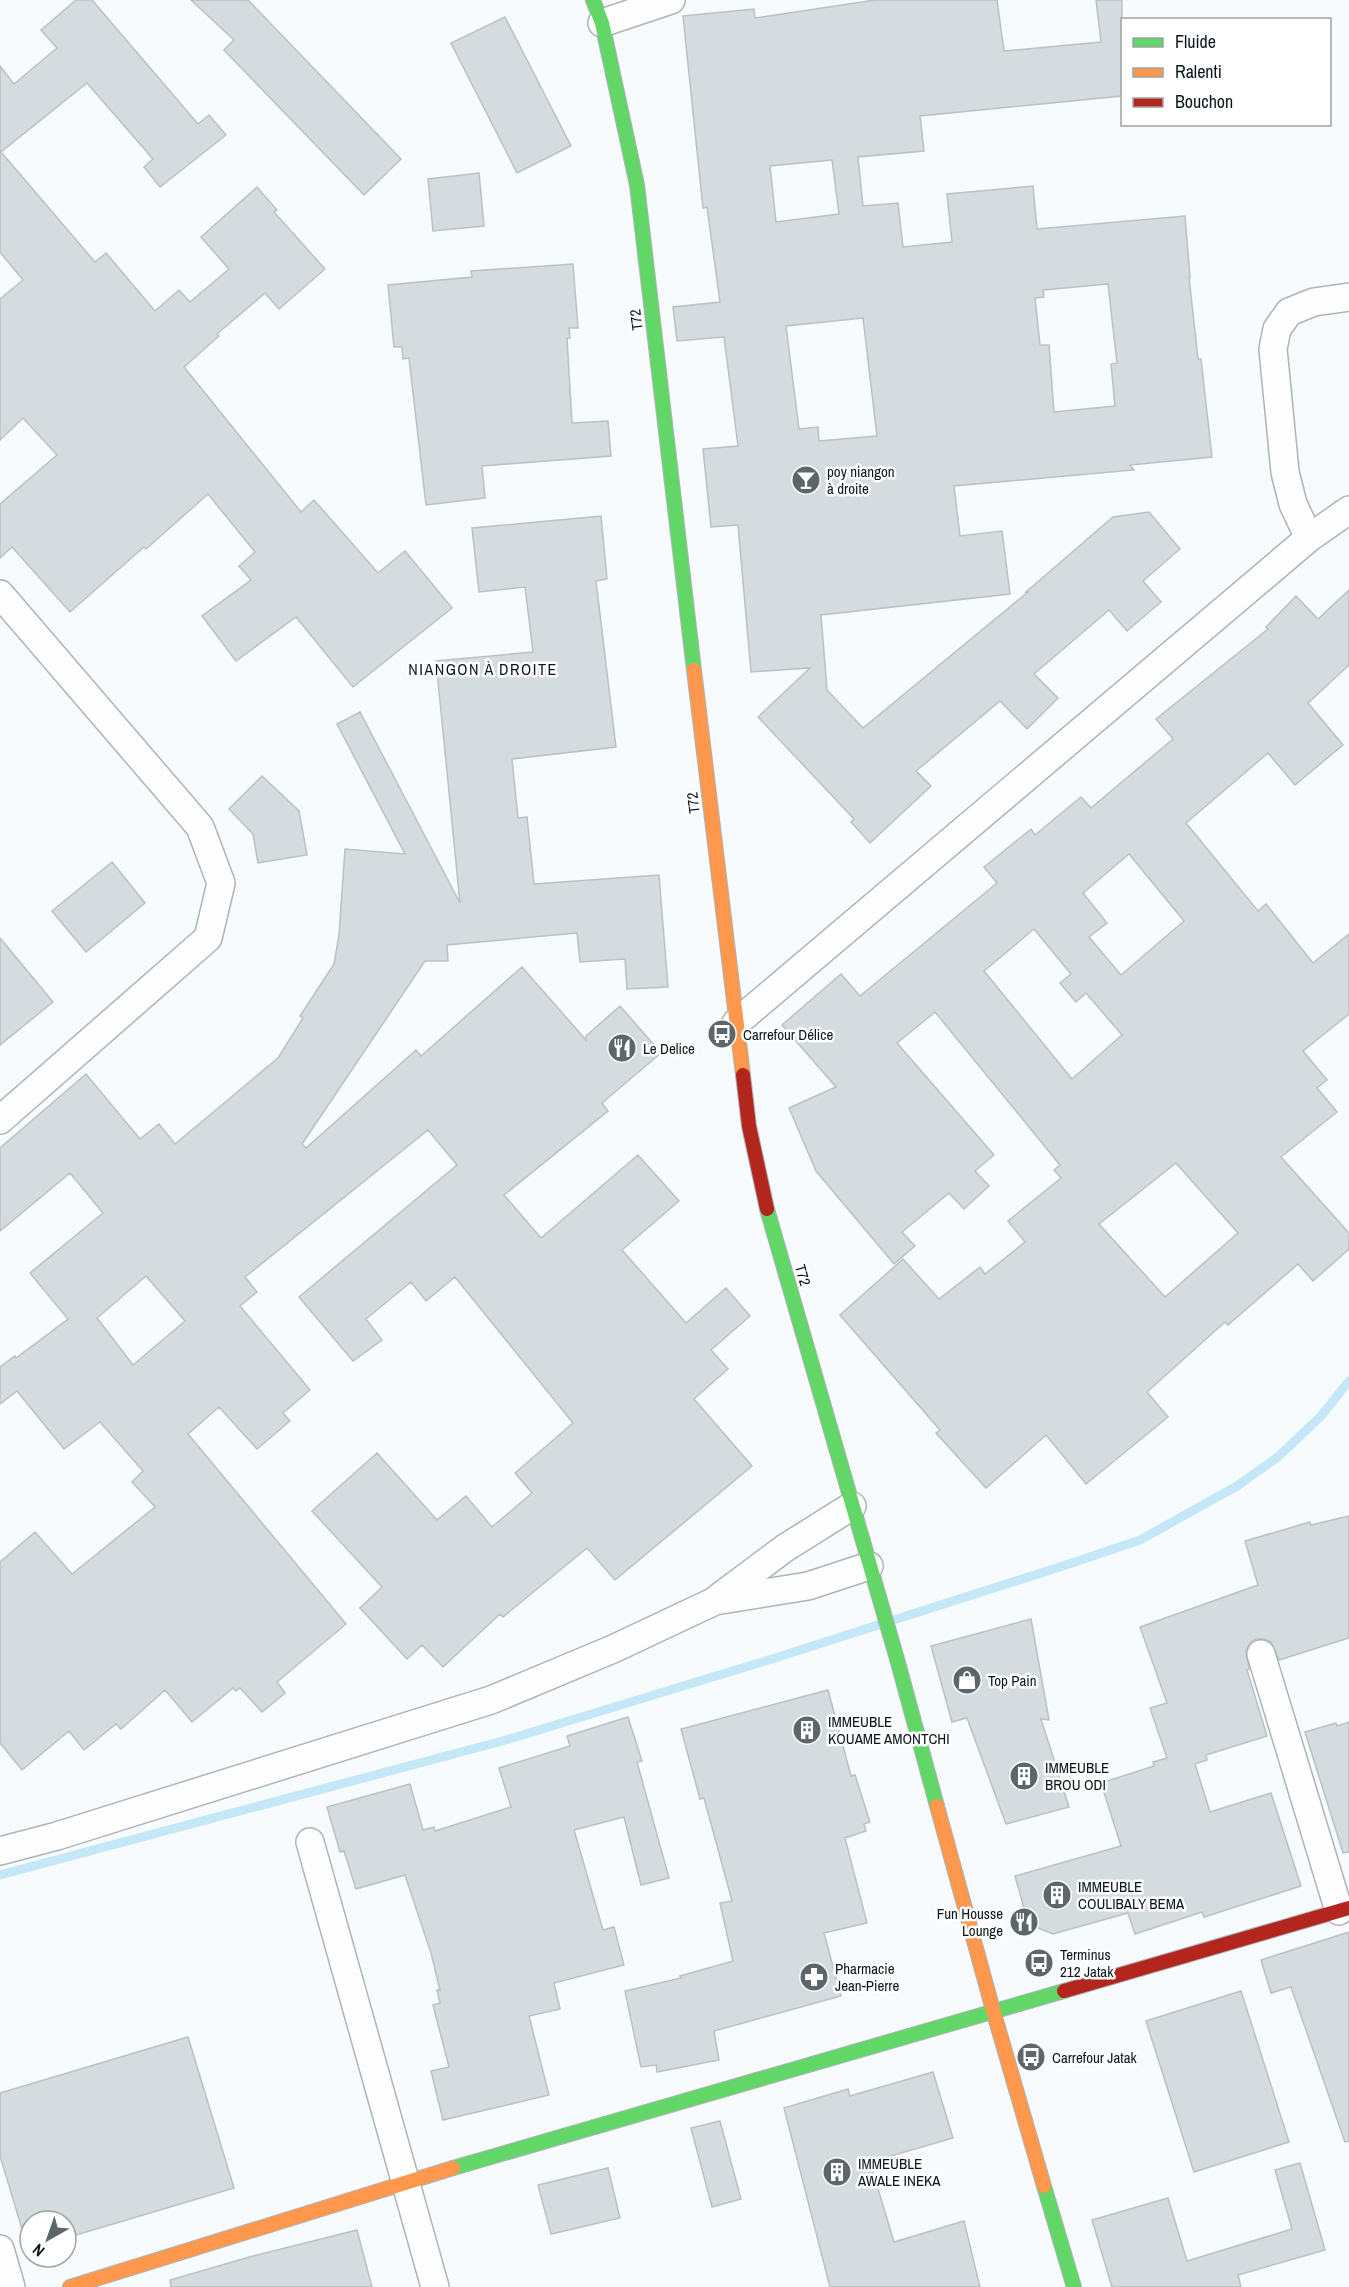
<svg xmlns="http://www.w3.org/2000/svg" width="1349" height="2287" viewBox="0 0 1349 2287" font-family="'Archivo Narrow',sans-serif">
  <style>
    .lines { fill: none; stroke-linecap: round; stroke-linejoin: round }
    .stream { stroke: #c5e8f8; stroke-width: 9 }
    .building { fill: #d4dcdf; stroke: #bac1c5; stroke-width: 1.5; fill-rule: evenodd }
    .street-casing { stroke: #acb4b7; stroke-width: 30 }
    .fast-casing { stroke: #acb4b7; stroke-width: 16 }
    .slow-casing { stroke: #acb4b7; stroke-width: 16 }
    .jam-casing { stroke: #acb4b7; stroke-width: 16 }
    .street { stroke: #fefeff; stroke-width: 27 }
    .fast { stroke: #63d668; stroke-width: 14 }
    .slow { stroke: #ff974d; stroke-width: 14 }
    .jam { stroke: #b3261e; stroke-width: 14 }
    .labels { text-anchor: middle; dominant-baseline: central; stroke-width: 5; stroke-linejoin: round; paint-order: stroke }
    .street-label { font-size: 15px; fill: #0a161b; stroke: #fff }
    .poi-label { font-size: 15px; fill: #0a161b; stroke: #fff; text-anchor: start }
    .neighbourhood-label { font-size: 16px; letter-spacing: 1.5px; fill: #0a161b; stroke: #fff }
  </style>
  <rect width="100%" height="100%" fill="#f7fbfd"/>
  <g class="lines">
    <path class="stream" d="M0,1875L506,1740L775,1658L1069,1564L1140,1540L1237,1486L1279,1456L1321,1416L1349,1381"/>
  </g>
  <g class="building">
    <path d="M76,0H92L198,124L209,115L226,135L160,187L144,167L153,159L87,83L1,152L95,262L106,253L155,311L179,290L190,302L229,269L201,237L257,187L277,210L274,212L325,269L279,309L265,293L217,334L219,336L184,367L301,512L314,500L378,573L405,551L452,608L353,687L296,617L236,661L202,616L251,580L239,566L255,552L208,494L146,549L144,547L70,612L12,547L0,558V504L57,455L23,418L0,440V299L23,280L0,252V66L14,84L57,48L41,30Z"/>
    <path d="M191,0H248L401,159L364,195L224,50L234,40Z"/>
    <path d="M875,0H997L1004,51L1101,42L1096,0H1122V96L920,116L924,151L858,157L863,206L898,203L903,247L952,242L947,194L1033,186L1037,229L1185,216L1190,277H1189L1198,359H1201L1212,457L1130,465L1134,470L954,486L960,536L1002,531L1010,594L821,615L827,690L863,728L1028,592H1026L1113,517L1149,512L1180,549L1143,581L1161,602L1127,631L1109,610L1034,674L1058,698L1027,729L1000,701L916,771L931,786L870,843L851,822L854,819L758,717L810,668L751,672L738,525L711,527L703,449L738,446L724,337L677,341L673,307L720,302L707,207L703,208L683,16L754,9L755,18ZM832,160L839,214L776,222L770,166ZM1108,284L1117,363L1111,364L1115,406L1054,412L1049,345H1040L1035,298L1044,297L1043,290ZM863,318L877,436L819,441L818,427L799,429L786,326Z"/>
    <path d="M505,17L571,146L517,173L451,43Z"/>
    <path d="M479,173L484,226L433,231L428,179Z"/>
    <path d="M573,264L578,328H569L570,338H567L572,423L608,421L611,456L482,466L485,498L426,505L409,358L403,359L402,347H394L388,285L472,277L471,271Z"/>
    <path d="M601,516L607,579L596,581L616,747L512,759L518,818L527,817L534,884L659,875L668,987L627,989L625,959L580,962L577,933L447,945L448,961H425L302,1144L306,1148L416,1050L421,1056L522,967L586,1040V1036L620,1006L661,1053L602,1103L608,1111L504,1195L541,1238L638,1155L679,1201L622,1250L686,1323L726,1288L750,1316L711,1350L728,1369L694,1399L752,1466L615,1580L587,1548L503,1617L500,1614L443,1667L422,1645L407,1659L360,1608L382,1587L312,1511L377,1453L437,1520L466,1496L492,1527L532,1493L515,1473L573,1423L455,1277L426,1301L411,1282L366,1319L382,1340L353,1361L299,1297L457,1165L428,1130L245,1277L257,1292L240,1306L310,1390L283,1413L290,1421L257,1449L219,1407L188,1434L346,1624L277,1682L285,1693L262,1712L240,1688L236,1691L233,1688L192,1722L165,1690L121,1729L116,1724L84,1750L69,1731L22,1770L0,1743V1562L35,1532L72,1574L155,1507L132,1482L143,1471L100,1422L64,1449L17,1391L0,1404V1367L15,1356L16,1358L68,1319L30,1273L103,1213L70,1173L0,1231V1148L86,1074L140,1139L159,1124L175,1144L278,1058L303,1018L300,1016L334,964L339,935L345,849L405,854L337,724L360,712L460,903L436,661L533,652L525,587L479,592L472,528ZM146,1276L185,1321L133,1365L97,1318Z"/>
    <path d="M1349,590V665L1308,703L1343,745L1295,785L1268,753L1186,823L1258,911L1266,904L1313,963L1349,934V1014L1303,1051L1327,1080L1317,1088L1337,1112L1281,1157L1349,1233V1249L1313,1281L1298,1264L1228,1325L1225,1322L1147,1392L1168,1417L1086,1484L1046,1435L986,1488L936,1433L940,1430L840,1315L903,1259L939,1299L980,1267L985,1274L1025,1242L1008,1221L1061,1178L1054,1170L1060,1165L935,1012L897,1043L994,1155L975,1171L989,1186L964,1209L949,1193L902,1232L915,1246L894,1264L816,1171L789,1108L836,1087L782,1025L841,974L860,996L997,883L984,867L1031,829L1035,835L1081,797L1091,808L1173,739L1156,719L1268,629L1266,627L1296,596L1318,619ZM1129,854L1184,921L1121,975L1089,937L1107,923L1083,893ZM1034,929L1071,974L1060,983L1076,1002L1086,993L1122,1035L1072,1079L984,971ZM1176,1163L1238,1233L1165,1297L1099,1224Z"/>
    <path d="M262,776L299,811L307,855L258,863L253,834L229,809Z"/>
    <path d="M112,862L145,903L86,952L52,911Z"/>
    <path d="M0,938L53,1002L0,1045Z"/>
    <path d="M1349,1516V1638L1279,1660L1271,1642L1264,1639H1256L1250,1643L1246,1651L1249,1669L1247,1670L1267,1736L1206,1755L1207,1760L1195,1764L1210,1812L1271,1793L1301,1886L1204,1917L1202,1912L1135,1934L1128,1913L1053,1934L1038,1928L1026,1915L1015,1876L1121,1846L1101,1783L1154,1766L1153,1762L1167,1758L1150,1708L1167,1703L1140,1627L1258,1585L1245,1541L1310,1522L1311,1525Z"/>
    <path d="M1031,1619L1049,1720L1041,1719L1069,1807L1006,1824L967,1718L952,1722L931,1646Z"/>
    <path d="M828,1690L851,1776L855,1775L870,1822L864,1824L866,1831L845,1838L867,1923L824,1933L841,1996L714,2031L719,2060L657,2072L656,2065L641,2067L625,1991L681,1978L680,1976L733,1961L720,1903L732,1901L704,1798L700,1799L681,1729Z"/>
    <path d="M628,1717L642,1761L637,1762L669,1878L641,1885L624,1817L574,1830L603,1930L614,1927L624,1965L554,1983L560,2009L529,2016L549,2095L443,2120L431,2071L449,2067L433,2005L440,2003L437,1990H440L431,1953L405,1875L356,1889L344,1851L340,1852L327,1807L410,1784L423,1830L434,1827L435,1831L511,1807L499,1768L570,1746L567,1736Z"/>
    <path d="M1349,1722V1852L1343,1853L1305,1732L1336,1723L1337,1726Z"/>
    <path d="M1349,1932V2141L1345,2142L1291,1987L1271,1993L1261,1960Z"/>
    <path d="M1241,1991L1289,2142L1194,2172L1146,2021Z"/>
    <path d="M188,2037L234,2188L66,2238V2221H30V2248L28,2249L0,2156V2093Z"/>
    <path d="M933,2072L953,2138L870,2162L894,2242L964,2221L980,2287H830L784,2108L848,2089L850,2096Z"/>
    <path d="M720,2121L741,2199L712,2207L691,2128Z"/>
    <path d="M1300,2163L1325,2250L1238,2275L1241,2287H1112L1092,2220L1168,2198L1187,2261L1292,2229L1275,2170Z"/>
    <path d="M608,2168L620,2218L551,2234L538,2185Z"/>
    <path d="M357,2230L372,2287H171L170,2280L253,2256Z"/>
  </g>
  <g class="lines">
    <g class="street-casing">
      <g id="street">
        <path d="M602,23L671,0"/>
        <path d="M1309,538L1293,504L1285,472L1273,349L1277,329L1289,312L1314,302L1349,297"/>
        <path d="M0,594L200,827L221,883L208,938L0,1120"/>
        <path d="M736,1023L1309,538L1349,510"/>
        <path d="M718,1598L785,1548L852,1506"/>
        <path d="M1261,1654L1339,1911"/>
        <path d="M310,1842L435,2287"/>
        <path d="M0,1851L57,1836L491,1700L613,1649L715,1601L808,1586L869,1566"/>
        <path d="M0,2249L11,2287"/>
      </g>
    </g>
    <g class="fast-casing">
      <g id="fast">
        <path d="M593,0L602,23L637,185L694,670"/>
        <path d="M767,1209L897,1659L937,1806"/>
        <path d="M453,2168L1064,1991"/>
        <path d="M1044,2186L1074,2287"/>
      </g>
    </g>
    <g class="slow-casing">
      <g id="slow">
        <path d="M694,670L743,1075"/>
        <path d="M937,1806L993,2010L1044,2186"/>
        <path d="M70,2287L453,2168"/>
      </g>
    </g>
    <g class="jam-casing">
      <g id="jam">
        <path d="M743,1075L749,1126L767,1209"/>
        <path d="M1064,1991L1349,1908"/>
      </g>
    </g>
    <use href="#street" class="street"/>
    <use href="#fast" class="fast"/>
    <use href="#slow" class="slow"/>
    <use href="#jam" class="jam"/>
  </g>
  <defs>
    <g id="bar-disc" transform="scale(1.5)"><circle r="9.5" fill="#5d666a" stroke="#fff"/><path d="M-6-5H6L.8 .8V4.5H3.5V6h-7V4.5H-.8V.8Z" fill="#fff"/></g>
    <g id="bus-disc" transform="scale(1.5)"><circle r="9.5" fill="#5d666a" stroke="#fff"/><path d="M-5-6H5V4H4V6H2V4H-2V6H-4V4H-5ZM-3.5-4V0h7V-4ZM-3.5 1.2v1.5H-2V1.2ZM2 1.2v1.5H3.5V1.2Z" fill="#fff"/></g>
    <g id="restaurant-disc" transform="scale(1.5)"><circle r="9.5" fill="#5d666a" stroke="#fff"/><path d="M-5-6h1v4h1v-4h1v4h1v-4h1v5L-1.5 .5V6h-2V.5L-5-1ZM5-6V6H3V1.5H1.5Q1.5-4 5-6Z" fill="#fff"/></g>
    <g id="shop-disc" transform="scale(1.5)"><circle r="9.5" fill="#5d666a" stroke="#fff"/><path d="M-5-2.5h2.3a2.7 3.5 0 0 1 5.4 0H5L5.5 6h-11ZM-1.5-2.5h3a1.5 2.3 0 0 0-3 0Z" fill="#fff"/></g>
    <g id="building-disc" transform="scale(1.5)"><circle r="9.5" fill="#5d666a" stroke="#fff"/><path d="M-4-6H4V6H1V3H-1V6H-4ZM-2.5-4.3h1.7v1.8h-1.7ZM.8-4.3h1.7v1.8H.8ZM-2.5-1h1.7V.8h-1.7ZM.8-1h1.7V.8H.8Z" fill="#fff"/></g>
    <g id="pharmacy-disc" transform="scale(1.5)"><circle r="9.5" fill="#5d666a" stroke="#fff"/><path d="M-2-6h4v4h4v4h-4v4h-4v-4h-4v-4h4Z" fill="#fff"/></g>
  </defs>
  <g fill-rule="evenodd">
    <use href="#bar-disc" x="806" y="480"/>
    <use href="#bus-disc" x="722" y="1034"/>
    <use href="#restaurant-disc" x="622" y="1048"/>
    <use href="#shop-disc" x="967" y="1680"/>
    <use href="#building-disc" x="807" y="1730"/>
    <use href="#building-disc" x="1024" y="1776"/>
    <use href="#building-disc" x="1057" y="1895"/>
    <use href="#restaurant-disc" x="1024" y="1922"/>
    <use href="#bus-disc" x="1039" y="1963"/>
    <use href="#pharmacy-disc" x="814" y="1977"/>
    <use href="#bus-disc" x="1031" y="2057"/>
    <use href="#building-disc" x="837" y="2172"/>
  </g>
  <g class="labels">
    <g class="street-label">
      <text transform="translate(636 320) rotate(-97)">T72</text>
      <text transform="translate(693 803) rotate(-97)">T72</text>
      <text transform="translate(803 1275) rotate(74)">T72</text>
    </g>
    <g class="poi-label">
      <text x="827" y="471">poy niangon<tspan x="827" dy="17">à droite</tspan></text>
      <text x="743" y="1034">Carrefour Délice</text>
      <text x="643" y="1048">Le Delice</text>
      <text x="988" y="1680">Top Pain</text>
      <text x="828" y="1721">IMMEUBLE<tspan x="828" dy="17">KOUAME AMONTCHI</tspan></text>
      <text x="1045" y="1767">IMMEUBLE<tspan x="1045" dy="17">BROU ODI</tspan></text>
      <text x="1078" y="1886">IMMEUBLE<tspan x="1078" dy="17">COULIBALY BEMA</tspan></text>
      <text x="1003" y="1913" text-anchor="end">Fun Housse<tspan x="1003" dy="17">Lounge</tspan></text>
      <text x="1060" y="1954">Terminus<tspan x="1060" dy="17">212 Jatak</tspan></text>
      <text x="835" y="1968">Pharmacie<tspan x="835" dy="17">Jean-Pierre</tspan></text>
      <text x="1052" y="2057">Carrefour Jatak</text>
      <text x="858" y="2163">IMMEUBLE<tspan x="858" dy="17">AWALE INEKA</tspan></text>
    </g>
    <g class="neighbourhood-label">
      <text x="483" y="669">NIANGON À DROITE</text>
    </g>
  </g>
  <rect x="1121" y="18" width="210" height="108" fill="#ffffff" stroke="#9da2a4" stroke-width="1.5"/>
  <rect x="1133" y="38" width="30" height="9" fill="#63d668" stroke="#9da2a4" stroke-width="1.5"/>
  <text x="1175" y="48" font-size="18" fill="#0a161b">Fluide</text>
  <rect x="1133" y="68" width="30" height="9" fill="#ff974d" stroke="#9da2a4" stroke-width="1.5"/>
  <text x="1175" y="78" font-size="18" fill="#0a161b">Ralenti</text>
  <rect x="1133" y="98" width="30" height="9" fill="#b3261e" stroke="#9da2a4" stroke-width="1.5"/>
  <text x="1175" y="108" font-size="18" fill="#0a161b">Bouchon</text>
  <g transform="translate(48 2239) rotate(220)"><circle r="28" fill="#ffffff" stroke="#9da2a4" stroke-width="1.5"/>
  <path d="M0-4.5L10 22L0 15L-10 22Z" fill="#5d666a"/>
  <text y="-9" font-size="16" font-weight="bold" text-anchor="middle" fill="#0a161b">N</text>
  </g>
</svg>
